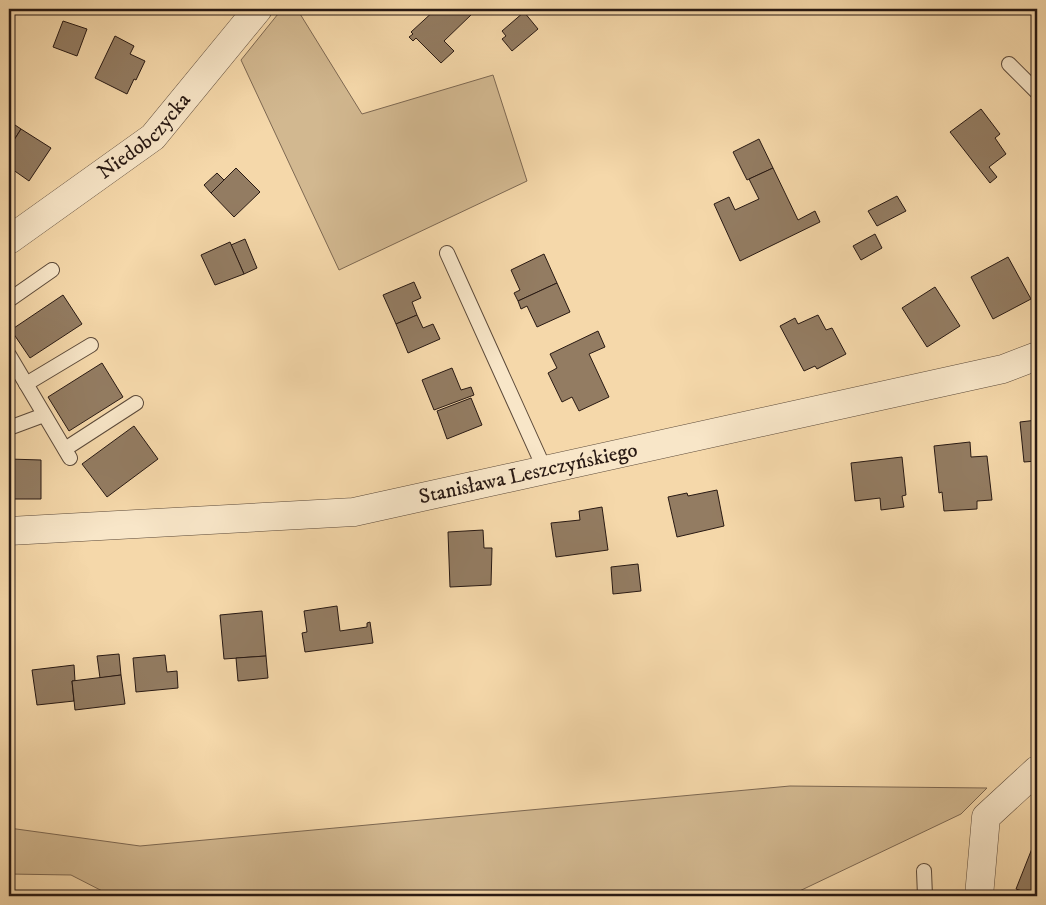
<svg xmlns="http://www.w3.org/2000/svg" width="1046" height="905" viewBox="0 0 1046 905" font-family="'IM FELL DW Pica',serif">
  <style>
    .green { fill: #d2b890; stroke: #7d6852 }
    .building { fill: #937c62; stroke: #281913 }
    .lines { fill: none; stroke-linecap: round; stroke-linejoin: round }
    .service-casing { stroke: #5b4939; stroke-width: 16 }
    .minor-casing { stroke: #5b4939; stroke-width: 29 }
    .service { stroke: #f8e6c8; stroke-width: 14 }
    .minor { stroke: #f8e6c8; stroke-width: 28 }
    .labels { text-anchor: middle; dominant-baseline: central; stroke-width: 4; stroke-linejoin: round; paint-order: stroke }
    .street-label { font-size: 21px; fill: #281913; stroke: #f8e6c8 }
  </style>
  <rect width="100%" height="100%" fill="#f5d8aa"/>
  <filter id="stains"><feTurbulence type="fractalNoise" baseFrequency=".004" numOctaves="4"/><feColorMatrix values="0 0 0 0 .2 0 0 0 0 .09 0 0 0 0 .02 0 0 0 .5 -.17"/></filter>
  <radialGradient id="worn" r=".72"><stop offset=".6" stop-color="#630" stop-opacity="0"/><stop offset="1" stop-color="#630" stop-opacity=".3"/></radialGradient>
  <g class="green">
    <path d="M282,9H297L362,114L493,75L527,181L339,270L241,60Z"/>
    <path d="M790,786L987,788L961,814L789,896H112L71,875L9,874V828L140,846Z"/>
  </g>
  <g class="building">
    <path d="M436,9H469L472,14L444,41L454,51L441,63L416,38L413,41L409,37L413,34L411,32Z"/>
    <path d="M524,12L538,29L512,51L502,39L506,36L502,31Z"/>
    <path d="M63,21L87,29L77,56L53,47Z"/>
    <path d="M115,36L134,46L130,54L145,61L136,80L134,79L127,94L95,78Z"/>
    <path d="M981,109L1000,134L995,138L1006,154L989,167L997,177L990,183L950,132Z"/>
    <path d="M9,121L21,129L9,148Z"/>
    <path d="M21,129L51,148L29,181L9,167V148Z"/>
    <path d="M759,139L773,168L747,180L733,152Z"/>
    <path d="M236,168L260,192L234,217L211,193Z"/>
    <path d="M773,168L798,220L815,211L820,222L740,261L714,204L729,197L735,210L759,199L749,179Z"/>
    <path d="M217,173L224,180L211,193L204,185Z"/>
    <path d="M897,196L906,211L877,226L868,211Z"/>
    <path d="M875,234L882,248L861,260L853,246Z"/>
    <path d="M245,239L257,268L244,274L231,245Z"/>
    <path d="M230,242L244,274L215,285L201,255Z"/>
    <path d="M544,254L557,283L518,301L514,293L520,290L511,270Z"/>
    <path d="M1008,257L1031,299L993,319L971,277Z"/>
    <path d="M414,282L421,298L412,302L417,315L396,324L383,295Z"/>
    <path d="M557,283L570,312L537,327L527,306L521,309L518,301Z"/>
    <path d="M935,287L960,326L927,347L902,308Z"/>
    <path d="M63,295L82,324L30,358L11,330Z"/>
    <path d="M417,315L423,328L433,324L440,339L408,353L396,324Z"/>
    <path d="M818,315L826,330L832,328L846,354L817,369L815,366L804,371L780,326L795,318L798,324Z"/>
    <path d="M598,331L605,347L589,354L609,397L579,411L572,397L562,402L548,373L557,368L550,354Z"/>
    <path d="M102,363L123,397L69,431L48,397Z"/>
    <path d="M452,368L461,390L471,387L474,395L434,410L422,380Z"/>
    <path d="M471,398L482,425L447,439L437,411Z"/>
    <path d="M1037,420V461L1024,462L1020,422Z"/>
    <path d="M134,426L158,459L107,497L82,464Z"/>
    <path d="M970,442L971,457L987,456L992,500L977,501V509L944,511L942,492L939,493L934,446Z"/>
    <path d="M902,457L906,495L902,496L904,507L881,510L880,498L855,501L851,463Z"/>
    <path d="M9,459L41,460V499H9Z"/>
    <path d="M717,490L724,526L677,537L668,497L687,493L688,496Z"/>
    <path d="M602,507L608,550L556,557L551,523L580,520L579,511Z"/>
    <path d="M483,530L484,548H492L491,585L450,587L448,532Z"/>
    <path d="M638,564L641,591L613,594L611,567Z"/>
    <path d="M337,606L340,631L367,627V623L370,622L373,643L305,652L302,633L307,632L304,611Z"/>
    <path d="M262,611L266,656L224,659L220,615Z"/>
    <path d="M119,654L121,675L100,678L97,656Z"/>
    <path d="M165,655L167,672L177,671L178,688L136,692L133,658Z"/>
    <path d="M266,656L268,678L238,681L236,658Z"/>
    <path d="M74,665L75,681H72L74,701L37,705L32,670Z"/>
    <path d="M121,675L125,704L75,710L72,681Z"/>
    <path d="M1033,846L1037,847V896L1016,889Z"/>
  </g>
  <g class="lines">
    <g class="service-casing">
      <g id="service">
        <path d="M1009,64L1037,92"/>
        <path d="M447,253L545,470"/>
        <path d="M9,300L52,270"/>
        <path d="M9,355L70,458"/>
        <path d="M26,384L91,345"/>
        <path d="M9,428L44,415"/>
        <path d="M65,449L136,403"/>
        <path d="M924,871L925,896"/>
      </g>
    </g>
    <g class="minor-casing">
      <g id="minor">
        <path id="s1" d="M9,240L153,137L258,9"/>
        <path id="s2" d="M9,531L354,512L1003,369L1037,356"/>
        <path d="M979,896L986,817L1037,770"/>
      </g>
    </g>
    <use href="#service" class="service"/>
    <use href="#minor" class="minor"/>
  </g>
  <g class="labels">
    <g class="street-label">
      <text stroke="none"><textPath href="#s1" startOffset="171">Niedobczycka</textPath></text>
      <text stroke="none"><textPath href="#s2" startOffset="524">Stanisława Leszczyńskiego</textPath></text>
    </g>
  </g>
  <rect width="1046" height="905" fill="none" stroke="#f5d8aa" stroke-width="30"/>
  <rect x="10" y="10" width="1026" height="885" fill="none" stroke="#281913" stroke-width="2.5"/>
  <rect x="15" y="15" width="1016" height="875" fill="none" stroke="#281913"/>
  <rect width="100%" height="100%" filter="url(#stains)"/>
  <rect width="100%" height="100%" fill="url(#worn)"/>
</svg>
